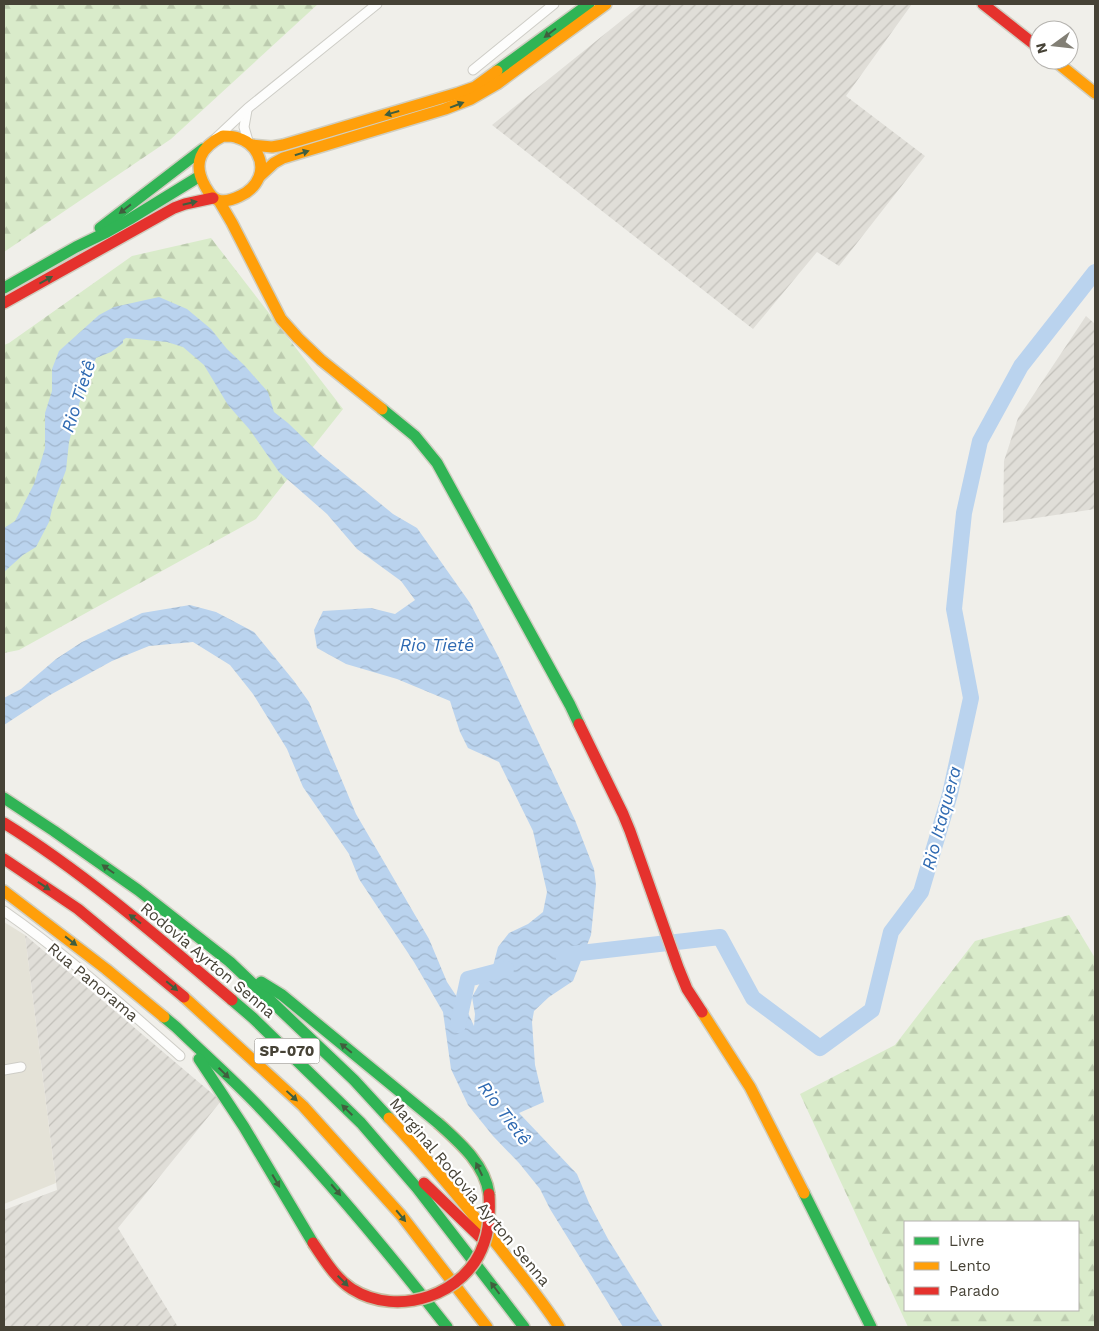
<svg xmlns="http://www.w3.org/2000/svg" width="1099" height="1331" viewBox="0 0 1099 1331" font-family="'Work Sans',sans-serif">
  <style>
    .residential { fill: #e4e2d7 }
    .industrial { fill: url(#industrial-furrows) }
    .forest { fill: url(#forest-firs); fill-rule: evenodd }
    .water { fill: url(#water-waves) }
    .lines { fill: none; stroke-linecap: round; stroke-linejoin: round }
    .river { stroke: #bad3ee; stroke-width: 16 }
    .street-casing { stroke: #cecdc7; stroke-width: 11 }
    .fast-casing { stroke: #d0cec1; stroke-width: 14 }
    .slow-casing { stroke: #d0cec1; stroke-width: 14 }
    .jam-casing { stroke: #d0cec1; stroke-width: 14 }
    .street { stroke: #fdfdfc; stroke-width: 9 }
    .fast { stroke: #30b455; stroke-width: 11 }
    .slow { stroke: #ff9f0a; stroke-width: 11 }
    .jam { stroke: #e5322d; stroke-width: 11 }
    .fast-bridge-casing { stroke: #c8c0a6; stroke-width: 14; stroke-linecap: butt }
    .jam-bridge-casing { stroke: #c8c0a6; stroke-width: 14; stroke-linecap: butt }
    .fast-bridge { stroke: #30b455; stroke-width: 11 }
    .jam-bridge { stroke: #e5322d; stroke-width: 11 }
    .oneway { fill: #405e3e }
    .labels { text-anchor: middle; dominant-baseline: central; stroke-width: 4.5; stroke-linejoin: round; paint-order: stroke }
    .shield { fill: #fff; stroke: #7e7b72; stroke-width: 1 }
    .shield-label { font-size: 15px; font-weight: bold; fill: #464236 }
    .street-label { font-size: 16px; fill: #464236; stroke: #fff }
    .water-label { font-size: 18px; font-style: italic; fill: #2f6ab2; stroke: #fff }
  </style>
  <defs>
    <pattern id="industrial-furrows" width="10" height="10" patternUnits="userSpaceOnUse" patternTransform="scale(1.25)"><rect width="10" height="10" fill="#e0ded8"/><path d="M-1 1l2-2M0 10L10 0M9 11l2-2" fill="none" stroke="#c2c0ba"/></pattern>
    <pattern id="forest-firs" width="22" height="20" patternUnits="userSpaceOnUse" patternTransform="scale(1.25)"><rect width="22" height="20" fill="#d9ebca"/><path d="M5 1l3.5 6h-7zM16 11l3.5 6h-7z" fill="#bccbae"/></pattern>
    <pattern id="water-waves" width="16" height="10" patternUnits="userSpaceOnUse" patternTransform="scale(1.25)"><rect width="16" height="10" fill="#bad3ee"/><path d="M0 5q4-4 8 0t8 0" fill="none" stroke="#a1b6cd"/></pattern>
  </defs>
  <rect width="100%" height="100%" fill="#f0efea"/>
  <path class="residential" d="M4,922L25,935L56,1183L4,1204Z"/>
  <g class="industrial">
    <path d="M642,4H912L846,96L925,156L839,266L817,252L753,329L492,125Z"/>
    <path d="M1086,316L1095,324V509L1003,523L1004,461L1018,418Z"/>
    <path d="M25,935L221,1101L118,1228L178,1327H4V1210L57,1190Z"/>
  </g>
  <g class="forest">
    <path d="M4,4H318L171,139L4,252Z"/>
    <path d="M211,238L343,409L256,519L19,650L4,653V345L9,343L132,256Z"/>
    <path d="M1069,915L1095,958V1327H908L800,1094L895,1045L975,941ZM905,1222H1078V1310H905Z"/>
  </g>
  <path class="water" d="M159,297L187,309L211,329L227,349L244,365L268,392L274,412L288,423L320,454L393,514L417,528L470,603L499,658L575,820L594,869L596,885L591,935L573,981L549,997L534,1011L532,1022L535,1065L544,1102L519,1113L577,1174L589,1203L608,1239L663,1327H623L550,1209L540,1189L519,1163L493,1136L468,1105L451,1069L443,1012L414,962L359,879L349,854L303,787L287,749L253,694L230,665L193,642L149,646L112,661L50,695L4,725V698L21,689L56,659L82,642L142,613L190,605L216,612L254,632L294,681L309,702L356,814L429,939L447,982L469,1015L474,1026L475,1014L472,997L484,976L493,966L498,947L509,933L528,924L543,912L547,892L533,831L499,762L468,748L460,732L450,701L397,679L346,664L317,648L314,630L323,611L371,608L395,614L415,600L401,581L357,549L327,514L279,472L250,430L228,405L204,365L183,347L167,342L126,338L123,340V343L111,352L96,358L81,397L69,442L66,470L53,505L49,522L36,547L23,555L4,572V528L15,521L34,484L45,448V413L52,391V369L59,351L99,315L114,307Z"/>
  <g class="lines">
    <g class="river">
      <path d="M563,955L720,937L753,998L820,1048L872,1010L891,932L921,892L950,794L971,698L954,609L964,513L980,441L1021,366L1095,272"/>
      <path d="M458,1025L468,979L506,969"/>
    </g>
    <g class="street-casing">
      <g id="street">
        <path d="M473,70L554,4"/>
        <path d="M247,110L244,127L248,141"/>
        <path d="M216,138L248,108L377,4"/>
        <path d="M4,911C66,954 123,1006 180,1056"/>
        <path d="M4,1070L21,1067"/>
      </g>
    </g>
    <g class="fast-casing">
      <g id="fast">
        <path d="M497,71L589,4"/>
        <path d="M100,228L203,149"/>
        <path d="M4,288L76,247L107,232L130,219L200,176"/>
        <path d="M382,409L415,436L437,463L570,705L579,724"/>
        <path d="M4,798L54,831L138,890L230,962L354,1080L389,1118"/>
        <path d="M261,982L282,995L438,1123"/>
        <path d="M232,1000L253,1018L361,1123L417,1188L524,1327"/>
        <path d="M164,1017L176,1027C205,1055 236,1082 264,1112C329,1181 389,1253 447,1327"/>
        <path d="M199,1059L244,1127L313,1243"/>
        <path d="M804,1193L871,1327"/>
      </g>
    </g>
    <g class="slow-casing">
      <g id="slow">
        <path d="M1054,60L1095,93"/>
        <path d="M223,136C228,136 234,136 238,138C255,143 265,161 259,177C255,187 249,192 240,196C234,199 225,202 218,200C211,198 208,191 205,186C192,163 201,147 223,136Z"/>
        <path d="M252,145L272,147L283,145L458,93L475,87L497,71"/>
        <path d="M260,176L274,163L283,158L445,109L471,99L497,84L606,4"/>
        <path d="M219,201L232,223L281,319L298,338L321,360L382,409"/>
        <path d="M4,891L106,969L164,1017"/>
        <path d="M184,997L303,1106L401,1215L487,1327"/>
        <path d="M702,1012L750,1087L804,1193"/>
        <path d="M389,1118C428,1159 464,1203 499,1247C519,1273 541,1299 559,1327"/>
      </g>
    </g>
    <g class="jam-casing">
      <g id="jam">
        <path d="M983,4L1039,48"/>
        <path d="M4,303L174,208L185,204L213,198"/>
        <path d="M579,724L623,814L630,831L678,967L687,989L702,1012"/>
        <path d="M4,823C86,874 159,938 232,1000"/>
        <path d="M4,859L78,909L184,997"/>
        <path d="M424,1183L480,1237"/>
      </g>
    </g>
    <use href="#street" class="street"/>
    <use href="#fast" class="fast"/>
    <use href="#slow" class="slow"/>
    <use href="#jam" class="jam"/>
    <g class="fast-bridge-casing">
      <path id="fast-bridge" d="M438,1123C459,1142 485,1164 489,1194"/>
    </g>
    <g class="jam-bridge-casing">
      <path id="jam-bridge" d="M313,1243C324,1259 335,1278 352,1289C398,1318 467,1295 484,1243C490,1227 490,1210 489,1194"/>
    </g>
    <use href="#fast-bridge" class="fast-bridge"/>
    <use href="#jam-bridge" class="jam-bridge"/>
  </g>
  <defs><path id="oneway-solid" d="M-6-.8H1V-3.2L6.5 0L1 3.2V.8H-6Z" transform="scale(1.25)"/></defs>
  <g class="oneway">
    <use href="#oneway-solid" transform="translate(550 33) rotate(143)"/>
    <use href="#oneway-solid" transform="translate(457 105) rotate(-21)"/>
    <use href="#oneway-solid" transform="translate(392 113) rotate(164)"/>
    <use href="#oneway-solid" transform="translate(302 153) rotate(-17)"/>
    <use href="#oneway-solid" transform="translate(190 203) rotate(-13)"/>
    <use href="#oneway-solid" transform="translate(125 209) rotate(142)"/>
    <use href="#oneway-solid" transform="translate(46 280) rotate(-29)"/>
    <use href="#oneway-solid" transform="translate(108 869) rotate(-145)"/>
    <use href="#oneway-solid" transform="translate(44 886) rotate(34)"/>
    <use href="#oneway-solid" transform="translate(135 919) rotate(-143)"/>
    <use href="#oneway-solid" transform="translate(71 941) rotate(38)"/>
    <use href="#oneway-solid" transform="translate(172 986) rotate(40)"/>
    <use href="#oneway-solid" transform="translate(346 1048) rotate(-141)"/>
    <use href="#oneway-solid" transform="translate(224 1073) rotate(44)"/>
    <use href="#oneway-solid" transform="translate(292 1096) rotate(43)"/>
    <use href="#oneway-solid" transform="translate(347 1110) rotate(-136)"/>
    <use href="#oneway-solid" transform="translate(479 1169) rotate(-116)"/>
    <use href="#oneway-solid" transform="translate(276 1181) rotate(60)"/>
    <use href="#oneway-solid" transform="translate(336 1190) rotate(50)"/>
    <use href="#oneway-solid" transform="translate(401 1216) rotate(50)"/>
    <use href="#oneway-solid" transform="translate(343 1281) rotate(45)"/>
    <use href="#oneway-solid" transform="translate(495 1288) rotate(-127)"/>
  </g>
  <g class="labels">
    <rect class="shield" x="254.5" y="1038.5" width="65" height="25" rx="4"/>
    <g class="shield-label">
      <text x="287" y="1051">SP-070</text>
    </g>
    <g class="street-label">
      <text transform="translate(208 960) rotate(40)">Rodovia Ayrton Senna</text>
      <text transform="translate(93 982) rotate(40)">Rua Panorama</text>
      <text transform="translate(470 1192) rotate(50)">Marginal Rodovia Ayrton Senna</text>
    </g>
    <g class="water-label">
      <text transform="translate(78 396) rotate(-72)">Rio Tietê</text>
      <text x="437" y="644">Rio Tietê</text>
      <text transform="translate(941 818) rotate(-75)">Rio Itaquera</text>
      <text transform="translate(505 1113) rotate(53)">Rio Tietê</text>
    </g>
  </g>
  <rect width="1099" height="1331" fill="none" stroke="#464236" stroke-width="10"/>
  <rect x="904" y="1221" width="175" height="90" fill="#ffffff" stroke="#b5b3af"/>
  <rect x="914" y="1237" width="25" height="8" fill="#30b455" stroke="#b5b3af"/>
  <text x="949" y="1246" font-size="15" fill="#464236">Livre</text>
  <rect x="914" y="1262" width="25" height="8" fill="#ff9f0a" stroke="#b5b3af"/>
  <text x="949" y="1271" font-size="15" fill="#464236">Lento</text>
  <rect x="914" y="1287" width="25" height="8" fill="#e5322d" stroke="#b5b3af"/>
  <text x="949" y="1296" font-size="15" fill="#464236">Parado</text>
  <g transform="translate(1054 45) rotate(255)"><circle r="24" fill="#ffffff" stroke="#b5b3af"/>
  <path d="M0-4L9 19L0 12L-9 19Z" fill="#827f75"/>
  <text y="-8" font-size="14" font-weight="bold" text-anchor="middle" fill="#464236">N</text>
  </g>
</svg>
